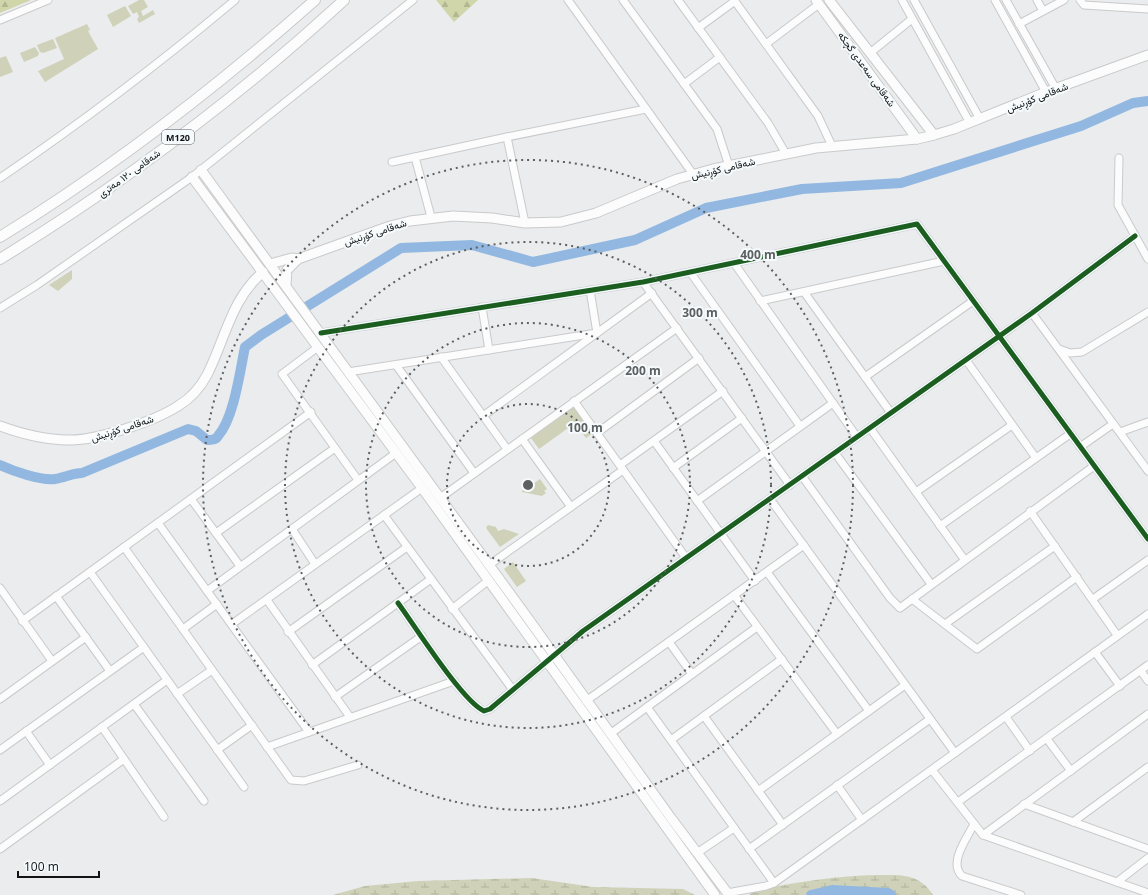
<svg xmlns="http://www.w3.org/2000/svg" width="1148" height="895" viewBox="0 0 1148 895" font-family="'Open Sans',Vazirmatn,sans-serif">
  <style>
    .green { fill: #cfd2b8 }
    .forest { fill: url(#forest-firs) }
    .wetland { fill: url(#wetland-marsh) }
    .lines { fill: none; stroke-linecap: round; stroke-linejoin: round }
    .river { stroke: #92b8e1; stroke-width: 10 }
    .minor-casing { stroke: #c9cacb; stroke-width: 9 }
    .major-casing { stroke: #c9cacb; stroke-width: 11 }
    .highway-casing { stroke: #c9cacb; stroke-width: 12 }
    .minor { stroke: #fcfcfc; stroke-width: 7 }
    .major { stroke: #fcfcfc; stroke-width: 9 }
    .highway { stroke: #fcfcfc; stroke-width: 10 }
    .cycleway-casing { stroke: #f5fafd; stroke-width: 8 }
    .cycleway { stroke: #1b5e20; stroke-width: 5 }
    .ring { fill: none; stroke: #5d5f60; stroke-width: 2; stroke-dasharray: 2 4 }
    .labels { text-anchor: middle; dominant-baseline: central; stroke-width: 4; stroke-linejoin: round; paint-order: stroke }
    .shield { fill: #f5fafd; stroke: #55585a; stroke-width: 1 }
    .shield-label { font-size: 9px; font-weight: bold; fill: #111314 }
    .street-label { font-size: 10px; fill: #111314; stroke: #f5fafd }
    .centre { fill: #5d5f60; stroke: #f5fafd; stroke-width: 2 }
    .ring-label { font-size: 12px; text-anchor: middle; font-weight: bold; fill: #5d5f60; stroke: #f5fafd; stroke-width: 4; stroke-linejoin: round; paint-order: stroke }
  </style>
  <defs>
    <pattern id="forest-firs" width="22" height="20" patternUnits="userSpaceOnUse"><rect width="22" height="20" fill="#d1d5aa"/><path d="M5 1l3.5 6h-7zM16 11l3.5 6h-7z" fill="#b2b691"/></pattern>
    <pattern id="wetland-marsh" width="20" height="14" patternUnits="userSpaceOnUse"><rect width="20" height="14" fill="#cfd2b8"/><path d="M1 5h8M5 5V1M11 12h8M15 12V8" fill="none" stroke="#b1b39d"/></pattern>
  </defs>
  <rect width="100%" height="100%" fill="#eaecee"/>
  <g class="green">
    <path d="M139,0H144L148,7L141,11L143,16L153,10L155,14L139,23L137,19L139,17L137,12L133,14L128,6Z"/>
    <path d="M125,6L131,16L113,27L107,15Z"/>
    <path d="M87,24L90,30L88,31L98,49L45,82L38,71L64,59L55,38Z"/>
    <path d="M53,39L57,48L43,53L40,52L37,45Z"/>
    <path d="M35,47L39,53L38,56L24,62L20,53Z"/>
    <path d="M6,56L13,72L0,77V58Z"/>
    <path d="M72,270V279L58,291L49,285Z"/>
    <path d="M574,407L593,433L586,438L575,423L539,449L531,438Z"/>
    <path d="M527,478L533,484L540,479L547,489L544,491L546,493L542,496L522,492Z"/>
    <path d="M488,525L496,527L498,531L504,529L519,534L500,547L486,528Z"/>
    <path d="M513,562L526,581L517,587L504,569Z"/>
  </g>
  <g class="forest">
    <path d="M0,0H31L0,13Z"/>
    <path d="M436,0H478L454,22Z"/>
  </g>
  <g class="wetland">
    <path d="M878,875C901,875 919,873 933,895H749L753,891C796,882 834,876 878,875Z"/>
    <path d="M532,878L593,887L683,889L695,895H333L365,886L418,881Z"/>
  </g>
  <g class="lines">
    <g class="river">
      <path d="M0,465C13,471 41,481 55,479C64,478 73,473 82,473L188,429L196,431L207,440C211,440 216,440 218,436C234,418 240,371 245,347L261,335L401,248L472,245L533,262L635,240L706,208L802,189L901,183L1081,126L1133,103L1148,101"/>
      <path d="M811,895L832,890L888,893L891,895"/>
    </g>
    <g class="minor-casing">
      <g id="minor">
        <path d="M568,0L693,174"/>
        <path d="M623,0L717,129L729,166"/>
        <path d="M678,0L768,123L786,154"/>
        <path d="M734,0L818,116L832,146"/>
        <path d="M902,0L970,123"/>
        <path d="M914,0L980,119"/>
        <path d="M995,0L1046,92"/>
        <path d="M1006,0L1056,89"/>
        <path d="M1037,0L1043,11"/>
        <path d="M1080,0L1084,5L1148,9"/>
        <path d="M0,20L48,0"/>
        <path d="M1019,24L1064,0"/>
        <path d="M698,28L735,1"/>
        <path d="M766,44L819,4"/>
        <path d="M870,53L912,19"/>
        <path d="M684,84L720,57"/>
        <path d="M507,137L525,223"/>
        <path d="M415,157L431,217"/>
        <path d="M1119,158L1118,205L1148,259"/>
        <path d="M392,162L507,137L646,109"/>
        <path d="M0,178C81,123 160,63 235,0"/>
        <path d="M734,263L857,437"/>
        <path d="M690,272L800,426"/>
        <path d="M643,282L790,485"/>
        <path d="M804,292L891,413"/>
        <path d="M760,301L944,261"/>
        <path d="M482,307L489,350"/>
        <path d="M0,308L37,285L192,177L413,0"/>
        <path d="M1032,313L1148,471"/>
        <path d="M321,333L643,282L917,224L1148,539"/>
        <path d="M318,347L282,374L358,480"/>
        <path d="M1059,349L1070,353L1082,352L1148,312"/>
        <path d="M441,357L507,449"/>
        <path d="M966,360L1036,458"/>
        <path d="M396,365L474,473"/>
        <path d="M348,372L597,333L590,290"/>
        <path d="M865,377L973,301"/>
        <path d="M574,401L686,558"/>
        <path d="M483,416L652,293"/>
        <path d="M870,428L964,559"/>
        <path d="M1120,432L1148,422"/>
        <path d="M597,433L699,358"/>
        <path d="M522,439L571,507"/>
        <path d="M654,441L755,581"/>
        <path d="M1080,447L1113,424"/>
        <path d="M835,453L931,584"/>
        <path d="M620,465L723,391"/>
        <path d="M673,468L742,418"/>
        <path d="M802,476L890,598L900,608L1094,466"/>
        <path d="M916,492L1012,425"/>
        <path d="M440,498L677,328"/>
        <path d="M191,499L240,566"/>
        <path d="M770,499L955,753"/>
        <path d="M697,501L833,403"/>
        <path d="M1030,511L1117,635"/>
        <path d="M384,515L513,690"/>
        <path d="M158,523L309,732"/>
        <path d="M940,526L1070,434"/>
        <path d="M292,529L315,564"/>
        <path d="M216,533L335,448"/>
        <path d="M124,547L291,780L304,781L358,765"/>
        <path d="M489,565L623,470"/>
        <path d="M90,572L244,787"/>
        <path d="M767,572L869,711"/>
        <path d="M0,588L52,661"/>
        <path d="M207,591L396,453"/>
        <path d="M734,595L837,734"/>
        <path d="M56,596L110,671"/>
        <path d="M912,599L977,649L1077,577"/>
        <path d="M1093,599L1148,560"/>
        <path d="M267,600L350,717"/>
        <path d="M398,603C415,626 462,701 484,711L490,709L583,631L1032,313L1135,236"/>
        <path d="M452,609L489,580"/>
        <path d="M22,621L311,412"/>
        <path d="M232,624L422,488"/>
        <path d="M945,624L1055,546"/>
        <path d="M183,629L217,604"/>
        <path d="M288,632L407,547"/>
        <path d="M669,642L692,674"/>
        <path d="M1095,652L1120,686"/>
        <path d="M312,665L431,579"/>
        <path d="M1141,671L1148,681"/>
        <path d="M177,694L212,670"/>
        <path d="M335,697L422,636"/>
        <path d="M0,699L86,637"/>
        <path d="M586,701L804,545"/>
        <path d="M134,704L204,801"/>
        <path d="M647,707L774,883"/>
        <path d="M704,716L783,825"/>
        <path d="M1006,717L1030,751"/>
        <path d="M102,727L164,817"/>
        <path d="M26,731L50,765"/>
        <path d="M610,734L757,627"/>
        <path d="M1047,739L1071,771"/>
        <path d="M671,740L782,659"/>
        <path d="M267,747L454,681"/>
        <path d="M0,750L144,647"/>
        <path d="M217,750L252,725"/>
        <path d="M932,770L983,835L1148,893"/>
        <path d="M837,785L862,820"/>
        <path d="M758,791L905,685"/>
        <path d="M0,801L167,680"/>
        <path d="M958,802L1148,665"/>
        <path d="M1024,804L1148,849"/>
        <path d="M1073,822L1148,767"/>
        <path d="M974,824C967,838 948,863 962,876L1021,895"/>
        <path d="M983,835L1148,714"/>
        <path d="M0,849L124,759"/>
        <path d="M749,849L930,719"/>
        <path d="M697,853L734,828"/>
        <path d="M1117,882L1148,858"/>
        <path d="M727,893L766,886L774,883L1148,614"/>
      </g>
    </g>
    <g class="major-casing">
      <g id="major">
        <path d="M816,0L917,139"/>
        <path d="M829,0L934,135"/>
        <path d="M201,170L527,617L671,818L729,895"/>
        <path d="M192,177L422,488L715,895"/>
        <path d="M270,264L292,258L298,259"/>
        <path d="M286,285L287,270L298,259L390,226L410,221L453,216L492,218L525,223L561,222L596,213L677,179L713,169L816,148L917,139L934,135L954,129L1046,92L1148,55"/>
        <path d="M0,426C22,434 45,440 68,440C96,441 155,421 178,406C190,399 200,388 207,375C225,340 231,299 263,272"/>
      </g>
    </g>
    <g class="highway-casing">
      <g id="highway">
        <path d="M0,237C112,168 217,87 315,0"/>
        <path d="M0,259C122,184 239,97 344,0"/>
      </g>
    </g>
    <use href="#minor" class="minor"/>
    <use href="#major" class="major"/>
    <use href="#highway" class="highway"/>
    <g class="cycleway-casing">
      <g id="cycleway">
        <path d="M321,333L643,282L917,224L1148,539"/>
        <path d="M398,603C415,626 462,701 484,711L490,709L583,631L1032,313L1135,236"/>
      </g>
    </g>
    <use href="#cycleway" class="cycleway"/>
  </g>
  <g class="ring">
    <circle cx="528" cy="485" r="81"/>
    <circle cx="528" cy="485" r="162"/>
    <circle cx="528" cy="485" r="243"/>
    <circle cx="528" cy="485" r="325"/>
  </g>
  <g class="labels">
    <rect class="shield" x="162" y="130" width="32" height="14" rx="3"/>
    <g class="shield-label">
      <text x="178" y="137">M120</text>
    </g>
    <g class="street-label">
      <text transform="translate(867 69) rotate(54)">شەقامی سەعدی گچکە</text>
      <text transform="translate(1037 97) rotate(-21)">شەقامی کۆڕنیش</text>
      <text transform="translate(723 168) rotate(-13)">شەقامی کۆڕنیش</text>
      <text transform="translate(129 173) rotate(-36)">شەقامی ١٢٠ مەتری</text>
      <text transform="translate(375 232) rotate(-18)">شەقامی کۆڕنیش</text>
      <text transform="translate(122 428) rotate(-18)">شەقامی کۆڕنیش</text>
    </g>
  </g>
  <circle cx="528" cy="485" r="6" class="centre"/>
  <g class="ring-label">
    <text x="758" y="259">400 m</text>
    <text x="700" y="317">300 m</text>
    <text x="643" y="375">200 m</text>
    <text x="585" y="432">100 m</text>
  </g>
  <path d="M18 871v6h81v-6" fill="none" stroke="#111314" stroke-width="2"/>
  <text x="24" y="871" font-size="12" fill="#111314" stroke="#f5fafd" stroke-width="3" paint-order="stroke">100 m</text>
</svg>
